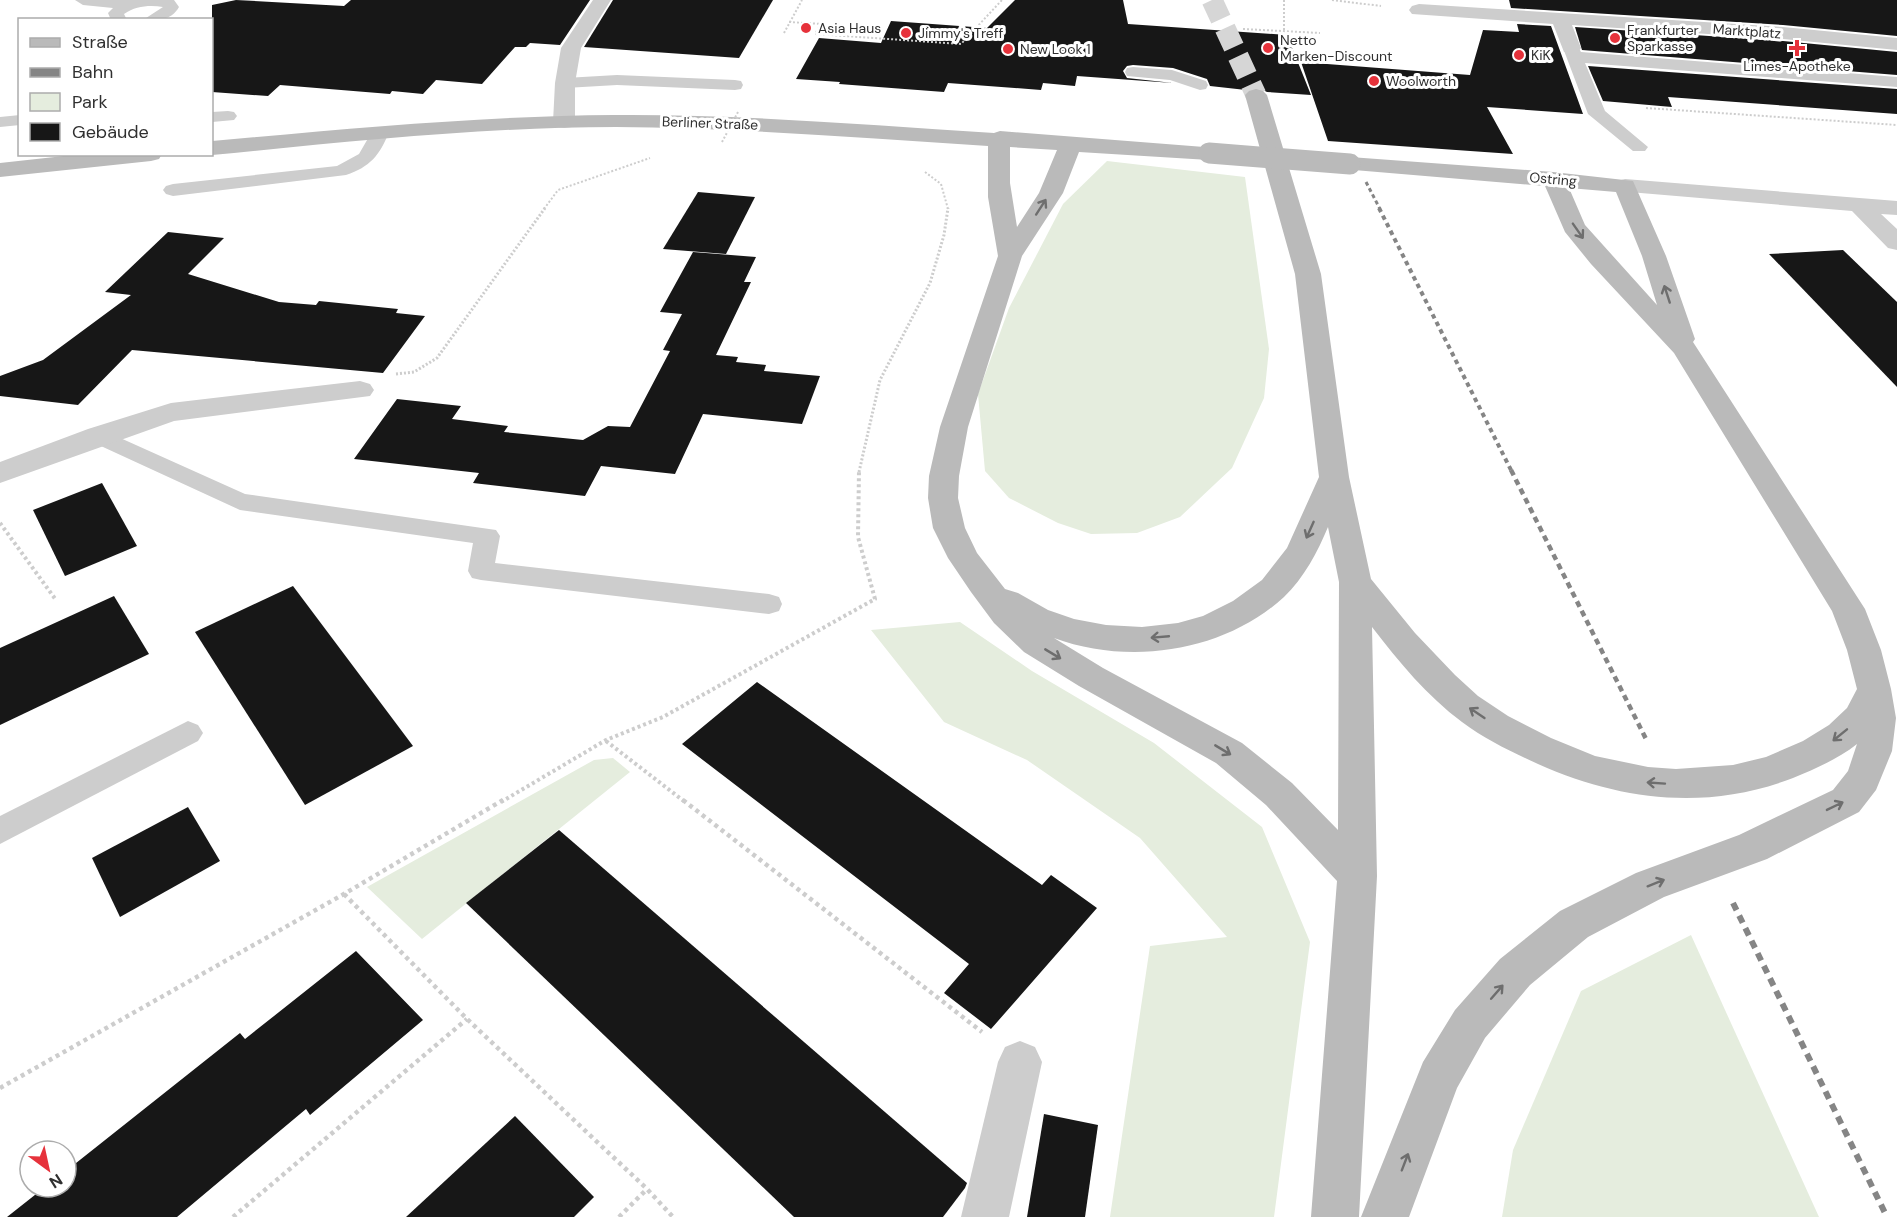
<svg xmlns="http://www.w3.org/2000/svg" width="1897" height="1217" viewBox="0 0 1897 1217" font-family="'DM Sans',sans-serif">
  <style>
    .green { fill: #e5edde }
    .building { fill: #171717 }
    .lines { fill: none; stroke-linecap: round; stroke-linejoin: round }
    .secondary-tunnel { stroke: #d6d6d6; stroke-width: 21; stroke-dasharray: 21 10; stroke-linecap: butt }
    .path-far3 { stroke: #cdcdcd; stroke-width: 2; stroke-dasharray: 2 2; stroke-linecap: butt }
    .path-far2 { stroke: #cdcdcd; stroke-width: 3; stroke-dasharray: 2 2; stroke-linecap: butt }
    .path-far1 { stroke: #cdcdcd; stroke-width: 4; stroke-dasharray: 3 3; stroke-linecap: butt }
    .path { stroke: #cdcdcd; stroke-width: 4.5; stroke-dasharray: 4 4; stroke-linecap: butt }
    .lane { fill: #cdcdcd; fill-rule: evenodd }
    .street { fill: #cdcdcd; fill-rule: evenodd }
    .secondary { fill: #bababa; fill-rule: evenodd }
    .rail-far3 { stroke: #858585; stroke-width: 3; stroke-dasharray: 4 3; stroke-linecap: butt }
    .rail-far2 { stroke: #858585; stroke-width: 4; stroke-dasharray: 4.5 4; stroke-linecap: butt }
    .rail-far1 { stroke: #858585; stroke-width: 4.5; stroke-dasharray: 6 4.5; stroke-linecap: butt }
    .rail { stroke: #858585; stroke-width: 6; stroke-dasharray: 8 6; stroke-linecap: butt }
    .path-bridge { stroke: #cdcdcd; stroke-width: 2; stroke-dasharray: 2 2; stroke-linecap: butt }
    .secondary-bridge { stroke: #bababa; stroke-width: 21 }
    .oneway { stroke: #6e6e6e }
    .poi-dot { fill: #e6323b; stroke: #fff; stroke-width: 2 }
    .labels { text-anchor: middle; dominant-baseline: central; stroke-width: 6; stroke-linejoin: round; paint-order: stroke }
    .far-poi-label { font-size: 14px; fill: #303030; stroke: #fff; text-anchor: start }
    .far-street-label { font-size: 14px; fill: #303030; stroke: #fff }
  </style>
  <rect width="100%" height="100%" fill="#fff"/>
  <g class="green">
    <path d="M1107,161L1245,177L1269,349L1264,398L1232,468L1180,517L1137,533L1091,534L1058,523L1009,498L985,471L978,394L1009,308L1063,204Z"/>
    <path d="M960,622L1032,671L1154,743L1262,827L1310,942L1274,1217H1110L1150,946L1227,937L1140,838L1027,760L944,722L871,630Z"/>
    <path d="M613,758L630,772L422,939L367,887L594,760Z"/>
    <path d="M1691,935L1819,1217H1502L1513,1150L1581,991Z"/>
  </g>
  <g class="building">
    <path d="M236,0L344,6L351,0H590L560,45L530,43L526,47H515L482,84L436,80L423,94L392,91L390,94L280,85L268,96L212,92V5Z"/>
    <path d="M613,0H773L739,58L584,47Z"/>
    <path d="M1015,0H1123L1128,24L1287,35L1311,95L1267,92L1257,87L1246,90L1210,86L1207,79L1173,68L1133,65L1127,66L1123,71L1127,78L1173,83L1077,76L1075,86L1043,83L1041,90L948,83L944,92L839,84L840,82L796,79L819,38L881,43L891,21L987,28Z"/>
    <path d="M1509,0H1897V36L1783,25L1511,8Z"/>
    <path d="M1517,24L1551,26L1583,114L1487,107L1513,154L1328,141L1301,62L1470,75L1483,30L1519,32Z"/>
    <path d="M1575,27L1783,41L1897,52V75L1582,50Z"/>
    <path d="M1588,66L1897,89V114L1668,97L1672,107L1603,101Z"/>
    <path d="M698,192L755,197L726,254L663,249Z"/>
    <path d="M168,232L224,238L188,274L279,302L316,305L319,301L398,309L396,313L425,316L383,373L132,350L78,405L0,396V376L43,360L131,295L105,292Z"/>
    <path d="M1843,250L1897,302V387L1769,254Z"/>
    <path d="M693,252L756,257L744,282H751L716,355L738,357L736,362L766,365L764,371L820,376L802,424L703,414L675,474L601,466L585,496L473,483L479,473L354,459L397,399L461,406L452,419L508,426L504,432L583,440L608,426L630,427L670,351L663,350L682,314L660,312Z"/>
    <path d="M102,483L137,546L65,576L33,510Z"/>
    <path d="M293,586L413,746L305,805L195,632Z"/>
    <path d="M114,596L149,654L0,725V648Z"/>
    <path d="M757,682L1042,885L1051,875L1097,908L991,1029L944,993L969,964L682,744Z"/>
    <path d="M188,807L220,861L120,917L92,858Z"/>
    <path d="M559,830L967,1183L965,1188L943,1217H794L466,903Z"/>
    <path d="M356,951L423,1020L310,1115L306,1109L177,1217H7L45,1187H66V1171L240,1033L245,1039Z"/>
    <path d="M1044,1114L1098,1125L1085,1217H1027Z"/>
    <path d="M515,1116L594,1197L574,1217H406Z"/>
  </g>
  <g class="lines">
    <path class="secondary-tunnel" d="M1212,0L1256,95"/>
    <g class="path-far3">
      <path d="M1284,0V31"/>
      <path d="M1332,0L1381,6"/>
      <path d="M789,22L821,24L815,34L961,44L1002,0"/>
      <path d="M1243,29L1320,33"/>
      <path d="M784,33L802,0"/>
      <path d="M1646,108L1897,125"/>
      <path d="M925,172L941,184L948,209"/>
      <path d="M544,209L558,190L650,158"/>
    </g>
    <g class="path-far2">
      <path d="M396,374L414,372L437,358L545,208"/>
      <path d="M859,472L880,380L930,283L944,235L948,208"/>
    </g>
    <g class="path-far1">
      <path d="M0,523L56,600"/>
      <path d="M606,741L685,802"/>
      <path d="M501,802L606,740L663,717L875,599L858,537L859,470"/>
    </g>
    <g class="path">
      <path d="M683,800L982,1032"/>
      <path d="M344,894L467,1019L647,1189L673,1217"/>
      <path d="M0,1088L344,894L503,800"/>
      <path d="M233,1217L467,1019"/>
      <path d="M619,1217L647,1189"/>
    </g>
    <g class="lane">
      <path d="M75,0H174L179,7C171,21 158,20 143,20L163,7C149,5 136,6 124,14L127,20H111L108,13L113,8L83,5Z"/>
      <path d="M1571,43L1577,45L1581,52L1897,77V87L1585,63L1605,111L1648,147L1645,151H1633L1588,114L1563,48Z"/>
      <path d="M1133,67L1172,70L1206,81L1208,85L1206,89L1200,90L1170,80L1127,76L1125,72L1127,68Z"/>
      <path d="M617,75L735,80L741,81L743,85L741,89L735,90L617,85L565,88L559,87L557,83L559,79L565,78Z"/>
      <path d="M228,111L234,112L237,116L234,120L212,122V112Z"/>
      <path d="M20,115V125L0,127V117Z"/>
      <path d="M380,127L386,128L389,132C380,155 370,167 346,175L173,196L166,194L163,190L166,186L173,184L337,166L359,154L374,128Z"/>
      <path d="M98,428L245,494L496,530L500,536L495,563L769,594L779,597L782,604L779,611L769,614L481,580L472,578L468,571L473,543L240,510L90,441L86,436L90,431Z"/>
      <path d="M188,721L198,725L203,733L198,741L0,844V816Z"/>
    </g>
    <g class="street">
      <path d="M593,0H611L581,48L575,83V122L572,127L564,128L556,127L553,122L555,83L561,48Z"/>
      <path d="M1419,4L1783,27L1897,38V50L1783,39L1572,25L1581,48L1578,52H1564L1553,24L1412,14L1409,10L1412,6Z"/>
      <path d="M1625,179L1897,201V215L1881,214L1897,229V250L1888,248L1852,211L1617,191L1613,186L1617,181Z"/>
      <path d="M360,381L370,384L374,390L370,396L174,421L0,483V462L88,429L171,403Z"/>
      <path d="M1020,1041L1035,1047L1042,1062L1009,1217H961L998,1062L1005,1047Z"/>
    </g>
    <g class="secondary">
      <path d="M1256,89L1263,91L1267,95L1321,274L1349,477L1371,579L1415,633L1455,675L1478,696L1508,716L1551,738L1595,756L1648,767L1676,769L1733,765L1766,757L1803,741L1829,725L1847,708L1857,689L1847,650L1832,611L1674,353L1591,264L1565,232L1545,186L1342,169L1339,164L1342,159L1350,157L1553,172L1633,181L1666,256L1695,339L1693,342L1865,609L1881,650L1891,689L1896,718L1892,751L1876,790L1859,812L1767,859L1664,897L1588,937L1530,985L1485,1038L1457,1088L1409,1217H1361L1423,1062L1455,1010L1500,959L1560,911L1636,873L1739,835L1833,790L1848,771L1857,744C1838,759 1815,769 1793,778C1707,811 1621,801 1538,764C1512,752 1486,740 1462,722C1427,696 1399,662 1372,627L1377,876L1359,1217H1311L1337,881L1266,805L1216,763L1079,686L1024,652L994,623L971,592L948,558L933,528L928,498L929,476L940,427L998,256L988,197V146C864,138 740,128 616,127C481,127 346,142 212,155L211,154L212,141C346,129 480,116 614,115C741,114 867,125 994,133L1000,131L1217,148L1220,153L1217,158L1209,160L1079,152L1063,193L1022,256L968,427L959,476L958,498L965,528L977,553L1005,589L1018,593L1048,610L1074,619L1106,625L1142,627L1178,623L1203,616L1233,601L1262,580L1287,548L1319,477L1295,274L1245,95L1249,91ZM1010,147L1057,150L1039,193L1017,227L1010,183ZM1569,188L1616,192L1642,256L1657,305L1585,225ZM1328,527L1339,582L1338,830L1292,783L1242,743L1103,668L1054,638C1130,666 1224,652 1284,597C1304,578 1318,551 1328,527Z"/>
      <path d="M82,154H162L159,159L151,161L0,177V163Z"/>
    </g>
    <path class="rail-far3" d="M1366,182L1380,209"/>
    <path class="rail-far2" d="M1379,208L1512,472"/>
    <path class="rail-far1" d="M1511,470L1646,739"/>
    <path class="rail" d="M1733,903L1887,1217"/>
    <path class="path-bridge" d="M722,142L738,112"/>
    <path class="secondary-bridge" d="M1209,153L1350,164"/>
  </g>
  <defs><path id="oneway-shaft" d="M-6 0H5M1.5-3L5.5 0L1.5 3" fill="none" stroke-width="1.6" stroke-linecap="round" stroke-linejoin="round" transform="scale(1.5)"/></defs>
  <g class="oneway">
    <use href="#oneway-shaft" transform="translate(1041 207) rotate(-57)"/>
    <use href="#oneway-shaft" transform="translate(1578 231) rotate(55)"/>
    <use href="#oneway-shaft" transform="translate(1667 294) rotate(-108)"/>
    <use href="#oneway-shaft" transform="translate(1310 530) rotate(114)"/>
    <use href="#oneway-shaft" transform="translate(1160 637) rotate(175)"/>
    <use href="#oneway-shaft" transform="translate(1053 654) rotate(31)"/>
    <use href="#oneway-shaft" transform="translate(1477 713) rotate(-146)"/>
    <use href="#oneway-shaft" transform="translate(1840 735) rotate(141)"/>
    <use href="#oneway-shaft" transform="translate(1223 750) rotate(31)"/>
    <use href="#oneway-shaft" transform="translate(1656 783) rotate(-176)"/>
    <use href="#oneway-shaft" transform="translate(1835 806) rotate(-26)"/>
    <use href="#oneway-shaft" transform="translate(1656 883) rotate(-22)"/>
    <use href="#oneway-shaft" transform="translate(1497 992) rotate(-49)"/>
    <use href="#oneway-shaft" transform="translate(1405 1162) rotate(-69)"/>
  </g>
  <g class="poi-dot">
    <circle cx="806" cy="28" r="6"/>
    <circle cx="906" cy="33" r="6"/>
    <circle cx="1615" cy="38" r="6"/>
    <circle cx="1268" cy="48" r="6"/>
    <path d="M1794 39h6v6h6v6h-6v6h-6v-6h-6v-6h6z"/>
    <circle cx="1008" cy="49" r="6"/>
    <circle cx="1519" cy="55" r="6"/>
    <circle cx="1374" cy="81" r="6"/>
  </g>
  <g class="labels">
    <g class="far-poi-label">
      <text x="818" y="28">Asia Haus</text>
      <text x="1627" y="30">Frankfurter<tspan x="1627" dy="16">Sparkasse</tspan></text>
      <text x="918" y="33">Jimmy's Treff</text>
      <text x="1280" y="40">Netto<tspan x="1280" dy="16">Marken-Discount</tspan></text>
      <text x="1020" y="49">New Look 1</text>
      <text x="1531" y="55">KiK</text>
      <text x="1797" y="66" text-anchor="middle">Limes-Apotheke</text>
      <text x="1386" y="81">Woolworth</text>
    </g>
    <g class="far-street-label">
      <text transform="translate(1747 31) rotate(4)">Marktplatz</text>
      <text transform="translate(710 123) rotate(2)">Berliner Straße</text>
      <text transform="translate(1553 179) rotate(5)">Ostring</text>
    </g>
  </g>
  <rect x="18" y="18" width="195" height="138" fill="#ffffff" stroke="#acacac" stroke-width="1.5"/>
  <rect x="30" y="38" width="30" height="9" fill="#bababa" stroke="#acacac" stroke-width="1.5"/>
  <text x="72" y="48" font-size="18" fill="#303030">Straße</text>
  <rect x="30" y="68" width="30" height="9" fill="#858585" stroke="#acacac" stroke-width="1.5"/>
  <text x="72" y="78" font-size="18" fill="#303030">Bahn</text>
  <rect x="30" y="93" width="30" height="18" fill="#e5edde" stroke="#acacac" stroke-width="1.5"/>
  <text x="72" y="108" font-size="18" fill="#303030">Park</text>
  <rect x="30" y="123" width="30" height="18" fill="#171717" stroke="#acacac" stroke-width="1.5"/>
  <text x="72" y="138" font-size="18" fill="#303030">Gebäude</text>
  <g transform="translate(48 1169) rotate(147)"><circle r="28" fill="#ffffff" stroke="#acacac" stroke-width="1.5"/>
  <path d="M0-4.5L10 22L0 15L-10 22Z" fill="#e6323b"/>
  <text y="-9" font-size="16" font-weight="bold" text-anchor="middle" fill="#303030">N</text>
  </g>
</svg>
